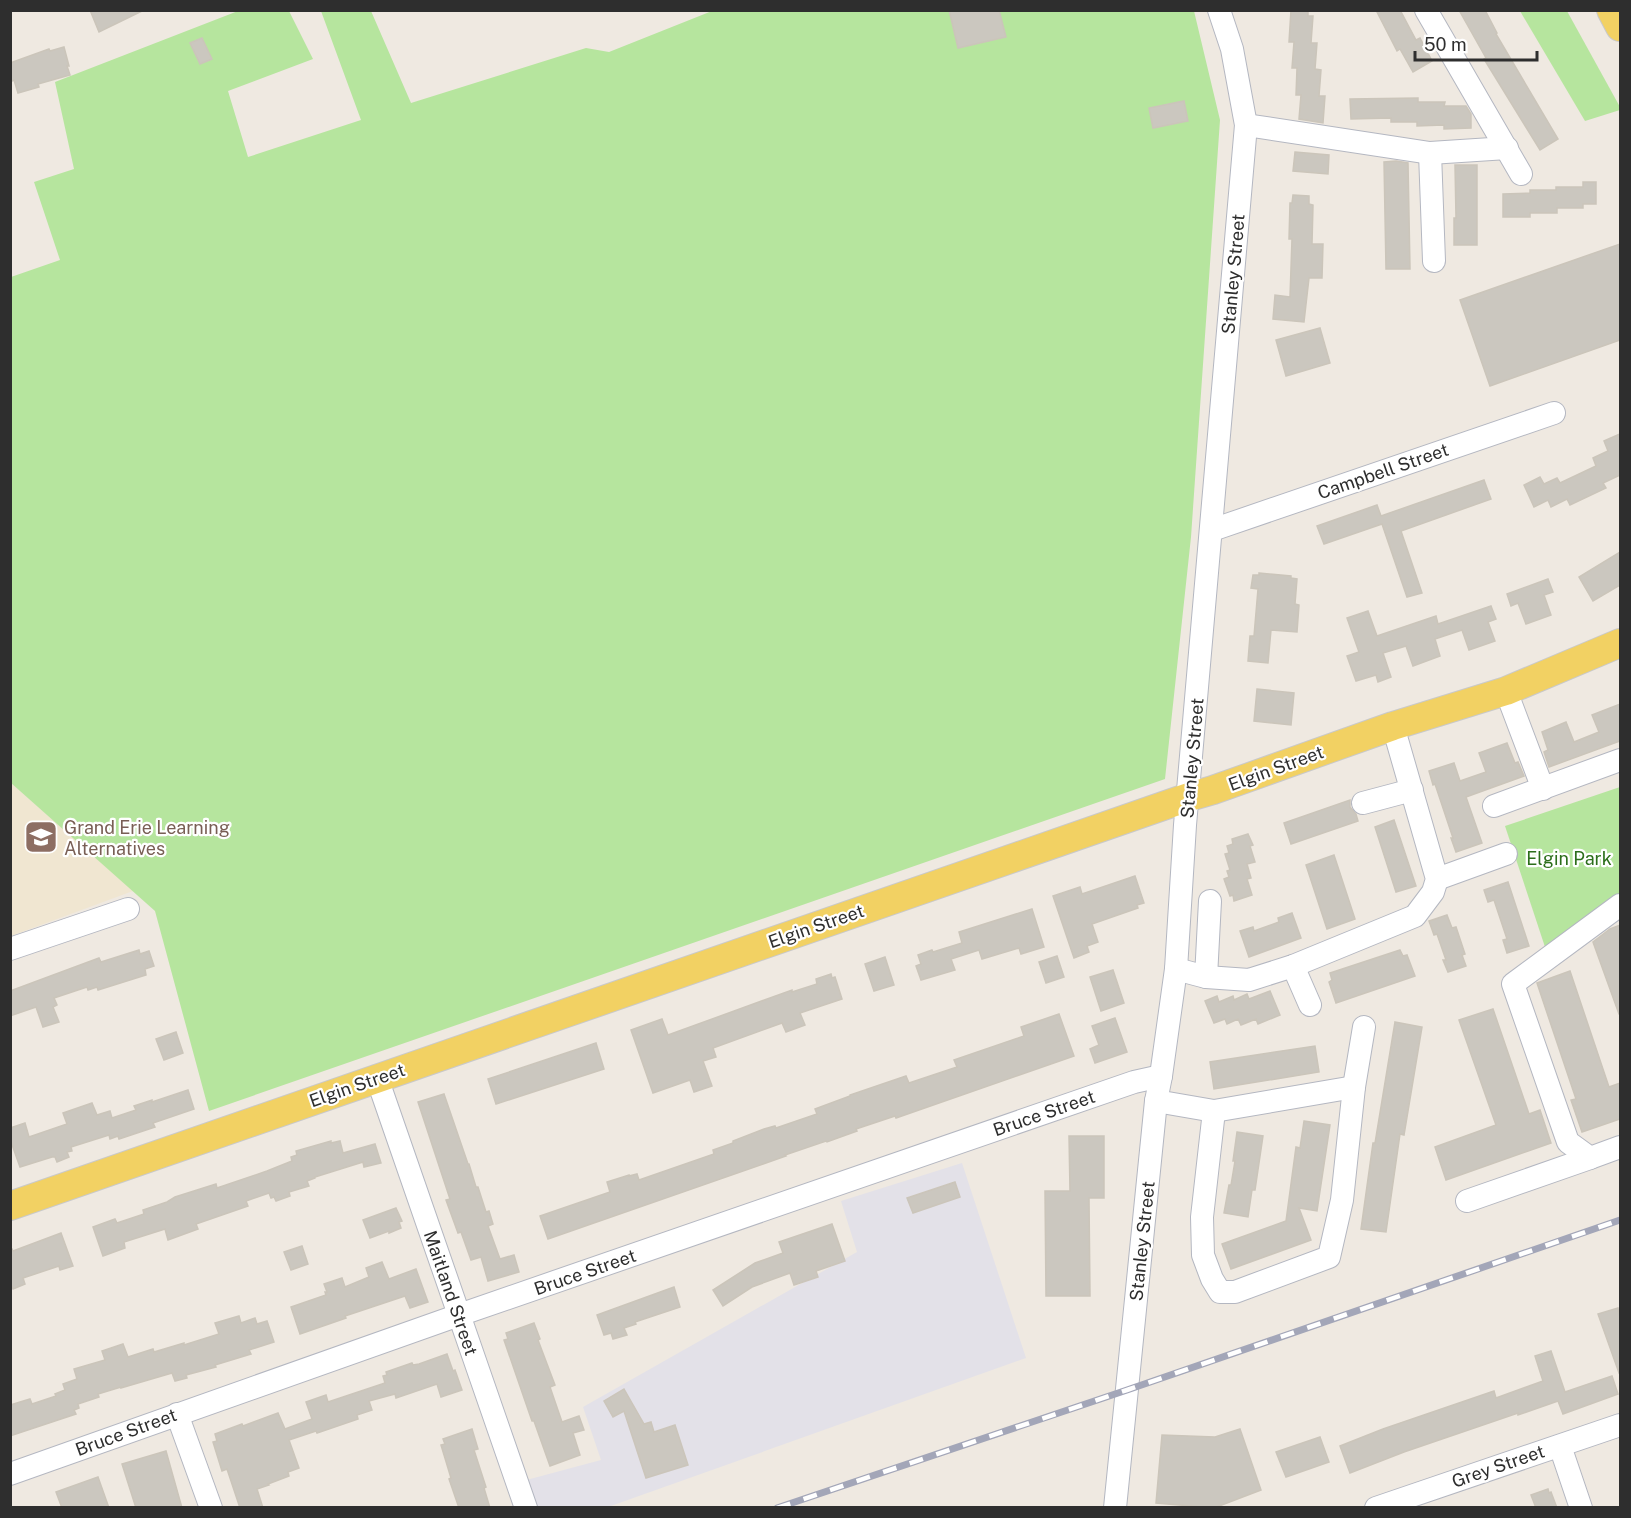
<svg xmlns="http://www.w3.org/2000/svg" width="1631" height="1518" viewBox="0 0 1631 1518" font-family="'Public Sans',sans-serif">
  <style>
    .industrial { fill: #e3e1e8 }
    .education { fill: #f0e6d1 }
    .green { fill: #b6e59e }
    .building { fill: #cbc7bf; stroke: #cbc5ba; stroke-width: 1.5 }
    .lines { fill: none; stroke-linecap: round; stroke-linejoin: round }
    .minor-casing { stroke: #b4b7c1; stroke-width: 24 }
    .major-casing { stroke: #c9c9c9; stroke-width: 30 }
    .minor { stroke: #fff; stroke-width: 22 }
    .major { stroke: #f2d163; stroke-width: 28 }
    .rail-casing { stroke: #a3a6b8; stroke-width: 7 }
    .rail { stroke: #fff; stroke-width: 4.5; stroke-dasharray: 14; stroke-linecap: butt }
    .labels { text-anchor: middle; dominant-baseline: central; stroke-width: 4.5; stroke-linejoin: round; paint-order: stroke }
    .street-label { font-size: 18px; fill: #2e2e2e; stroke: #fff }
    .education-label { font-size: 18px; fill: #785e54; stroke: #fff; text-anchor: start }
    .park-label { font-size: 18px; fill: #2c6e1b; stroke: #fff }
  </style>
  <rect width="100%" height="100%" fill="#efe9e1"/>
  <path class="industrial" d="M962,1163L1026,1358L608,1507H526L519,1482L601,1460L583,1407L857,1252L841,1201Z"/>
  <path class="education" d="M11,783L133,891L11,936Z"/>
  <g class="green">
    <path d="M238,11H289L313,59L228,91L248,157L361,120L321,11H371L411,103L586,48L609,52L712,11H1194L1220,120L1191,537L1165,779L209,1111L155,911L11,783V277L60,260L34,182L74,169L55,82Z"/>
    <path d="M1520,11H1567L1620,107V110L1585,121Z"/>
    <path d="M1620,787V894L1545,947L1505,826Z"/>
  </g>
  <g class="building">
    <path d="M90,10H144L99,32Z"/>
    <path d="M949,10H999L1006,37L958,48Z"/>
    <path d="M1291,10H1308V16H1313L1311,43H1317L1315,69L1321,70L1319,96H1325L1323,123L1299,119L1301,95H1296L1297,68H1292L1294,42H1289Z"/>
    <path d="M1376,10H1400L1416,40L1420,38L1432,61L1413,72L1400,49L1397,51Z"/>
    <path d="M1459,10H1485L1497,33L1496,34L1558,139L1540,150L1484,59L1486,58Z"/>
    <path d="M202,38L212,59L200,64L190,43Z"/>
    <path d="M64,47L69,66H67L70,75L38,84L39,87L18,93L14,80L10,82V63L49,49L50,51Z"/>
    <path d="M1418,98V102H1445L1444,106H1466L1471,114V128L1444,129V125L1417,126V122H1391V118L1351,119L1350,99Z"/>
    <path d="M1184,101L1188,121L1153,128L1149,108Z"/>
    <path d="M1295,152L1329,155L1328,174L1293,171Z"/>
    <path d="M1396,161L1408,163L1410,269H1386L1384,162Z"/>
    <path d="M1455,165H1477V245H1454V218H1456Z"/>
    <path d="M1583,182H1596V204H1583V208H1557V213H1530V217H1503V194L1530,193V190H1556V187H1583Z"/>
    <path d="M1293,195L1309,196V204L1313,205L1312,244H1323L1322,278H1309L1304,322L1273,319L1275,295L1290,297L1292,239H1289L1290,203H1292Z"/>
    <path d="M1620,244V340L1490,386L1460,300Z"/>
    <path d="M1320,328L1330,363L1286,376L1276,340Z"/>
    <path d="M1620,434V477V475L1603,483L1606,488L1570,505L1567,499L1551,507L1548,500L1534,507L1524,485L1540,477L1544,484L1557,478L1560,483L1596,466L1593,458L1608,451L1604,441Z"/>
    <path d="M1484,480L1491,499L1401,531L1422,593L1407,597L1382,524L1324,544L1317,526L1377,505L1381,516Z"/>
    <path d="M1620,552V585L1593,601L1579,577Z"/>
    <path d="M1259,573L1291,576V578L1297,579L1295,604L1299,605L1297,632L1271,630L1268,663L1248,661L1250,636H1254L1258,589L1251,588L1253,575H1259Z"/>
    <path d="M1548,579L1553,592L1544,595L1551,615L1526,624L1518,603L1511,606L1507,594Z"/>
    <path d="M1491,606L1496,619L1488,622L1495,641L1469,650L1462,630L1435,639L1440,656L1413,666L1406,646L1383,653L1391,677L1378,682L1376,675L1356,681L1347,656L1359,652L1347,618L1368,611L1377,636L1436,616L1438,624Z"/>
    <path d="M1257,689L1294,693L1291,725L1254,721Z"/>
    <path d="M1620,704V741L1549,767L1544,752L1548,750L1542,732L1566,722L1574,742L1599,732L1592,715Z"/>
    <path d="M1507,743L1515,763L1518,762L1524,776L1466,797L1482,843L1456,852L1451,838H1453L1435,784L1433,785L1429,771L1454,763L1460,781L1486,772L1479,753Z"/>
    <path d="M1350,800V807L1356,814L1358,821L1291,844L1284,823Z"/>
    <path d="M1394,820L1416,886L1396,892L1375,827Z"/>
    <path d="M1248,834L1253,845L1250,846L1255,862L1247,864L1251,878L1247,879L1252,895L1234,901L1233,895L1230,896L1224,879L1229,877L1227,871L1230,870L1225,854L1229,853L1227,846L1233,844L1232,839Z"/>
    <path d="M1334,855L1355,919L1327,929L1306,865Z"/>
    <path d="M1135,876L1144,903L1137,905L1138,908L1092,924L1098,942L1087,946L1089,952L1074,958L1053,896L1080,887L1082,894Z"/>
    <path d="M1508,882L1529,946L1507,953L1503,940L1507,939L1494,900L1488,902L1484,890Z"/>
    <path d="M1032,909L1044,947L1021,954L1019,948L982,959L979,950L951,959L955,970L921,980L916,966L921,964L918,955L932,950L933,952L962,943L959,932Z"/>
    <path d="M1292,913L1301,938L1249,957L1240,931L1253,927L1254,931L1279,922L1278,918Z"/>
    <path d="M1447,915L1452,928L1456,927L1465,954L1462,955L1466,966L1448,972L1443,960H1446L1437,934L1434,935L1429,921Z"/>
    <path d="M1620,925V1014H1619L1593,942L1610,929Z"/>
    <path d="M139,950L140,954L149,951L154,966L145,969L146,975L98,990L97,987L88,990L87,987L54,998L57,1005L53,1007L59,1022L43,1027L36,1007L10,1016V991L99,958L101,962Z"/>
    <path d="M1400,950L1403,956L1407,955L1415,976L1336,1003L1329,982L1332,980L1330,973Z"/>
    <path d="M1057,956L1064,977L1046,983L1039,962Z"/>
    <path d="M885,957L894,985L874,991L865,964Z"/>
    <path d="M1113,970L1124,1003L1101,1011L1090,977Z"/>
    <path d="M1570,971L1609,1087L1620,1083V1119L1582,1132L1571,1100L1576,1099L1537,983Z"/>
    <path d="M831,974L832,978L835,977L842,999L800,1013L805,1025L786,1032L782,1023L713,1048L716,1057L703,1061L712,1086L694,1092L690,1080L653,1093L631,1030L662,1019L668,1035L792,990V992L817,984L816,979Z"/>
    <path d="M1270,991L1280,1015L1258,1024L1256,1019L1241,1025L1238,1019L1227,1024L1225,1019L1214,1023L1205,1001L1217,996L1219,1002L1233,996L1234,1000L1247,994L1249,999Z"/>
    <path d="M1493,1009L1529,1114L1540,1110L1551,1143L1446,1180L1435,1147L1496,1125L1459,1020Z"/>
    <path d="M1059,1014L1074,1056L896,1118L895,1116L856,1129L857,1131L827,1142L826,1141L785,1155L786,1156L548,1239L540,1216L610,1192L607,1182L629,1175V1176L637,1174L639,1180L714,1154L713,1150L733,1143V1141L764,1129L775,1126L776,1128L817,1114L815,1109L850,1096V1095L906,1076L909,1083L957,1067L954,1060L1024,1036L1021,1027Z"/>
    <path d="M1115,1018L1127,1052L1095,1063L1090,1049L1099,1045L1092,1026Z"/>
    <path d="M1395,1022L1422,1027L1404,1135L1400,1134L1386,1232L1361,1229L1373,1143H1375Z"/>
    <path d="M176,1032L183,1053L164,1060L156,1039Z"/>
    <path d="M596,1043L604,1069L496,1104L488,1079Z"/>
    <path d="M1315,1046L1319,1072L1214,1089L1210,1062Z"/>
    <path d="M188,1090L194,1109L153,1123L155,1127L119,1139L118,1136L110,1139L109,1135L71,1147L72,1151L67,1152L69,1157L57,1162L55,1157H52L20,1167L10,1139V1128L25,1123L29,1137L67,1124L63,1113L92,1103L97,1115L110,1111L112,1118L136,1110L134,1106L152,1100V1102Z"/>
    <path d="M444,1094L468,1164H469L476,1187H478L486,1212L489,1211L493,1224L488,1226L500,1259L514,1255L519,1272L488,1281L481,1257L471,1260L461,1232L458,1233L446,1200L450,1199L449,1196L418,1102Z"/>
    <path d="M1304,1121L1330,1125L1317,1211L1299,1208L1311,1240L1231,1269L1222,1244L1286,1221L1296,1147L1300,1148Z"/>
    <path d="M1237,1132L1263,1136L1255,1190H1252L1248,1217L1224,1213L1229,1185H1231L1235,1161H1233Z"/>
    <path d="M1069,1136H1104V1198H1089L1090,1296H1046L1045,1191H1070Z"/>
    <path d="M331,1141V1143L340,1141L343,1153L375,1144L381,1163L364,1167L363,1162L315,1177V1178L307,1181L309,1186L289,1192L290,1196L276,1201L274,1197L271,1198L269,1193L246,1201L248,1206L196,1224L198,1229L168,1240L165,1229L124,1242L125,1248L103,1256L93,1227L115,1219L117,1223L144,1214L143,1210L167,1202L175,1197L216,1184L217,1188L267,1171L292,1161L291,1157L297,1155L296,1151Z"/>
    <path d="M955,1182L960,1197L913,1213L907,1198Z"/>
    <path d="M396,1208L402,1221L399,1222L401,1228L389,1233V1231L370,1238L363,1220Z"/>
    <path d="M832,1224L845,1261L816,1271L818,1277L794,1285L790,1273L752,1287L723,1306L713,1290L755,1263L783,1253L779,1242Z"/>
    <path d="M61,1233L73,1266L60,1270L59,1266L23,1278L25,1284L13,1289L10,1282V1250L12,1249L13,1251Z"/>
    <path d="M302,1246L308,1264L291,1270L284,1252Z"/>
    <path d="M382,1262L389,1279L416,1269L428,1302L410,1308L405,1296L345,1316L346,1318L300,1334L291,1307L326,1295L325,1292H327L324,1284L342,1278L345,1287L369,1277L366,1268Z"/>
    <path d="M674,1287L680,1307L635,1322L636,1324L624,1328L627,1335L613,1339L611,1333L604,1335L597,1315Z"/>
    <path d="M1618,1308L1620,1317V1372L1619,1373L1598,1314Z"/>
    <path d="M239,1316L241,1323L255,1318L257,1324L267,1321L274,1342L249,1350L251,1354L215,1365L216,1367L186,1375L187,1378L175,1381L172,1373L121,1388V1387L98,1394L99,1397L78,1404L79,1408L74,1410L76,1414L10,1436V1405L30,1399L32,1404L56,1396L55,1394L65,1390L63,1384L77,1379L74,1369L105,1360L102,1351L123,1344L128,1357L153,1349L154,1352L184,1343V1345L219,1334L215,1323Z"/>
    <path d="M534,1323L540,1339L538,1340L555,1385L550,1387L562,1422L579,1416L584,1430L573,1433L580,1455L550,1466L534,1421H532L504,1340L508,1339L506,1333Z"/>
    <path d="M1551,1351L1565,1392L1612,1376L1618,1394L1563,1414L1558,1401L1518,1415V1413L1404,1452L1350,1473L1340,1446L1383,1429L1494,1391L1496,1398L1543,1381L1535,1356Z"/>
    <path d="M447,1354L453,1371L455,1370L462,1390L441,1397L437,1384L396,1398L395,1394L369,1401L372,1410L357,1415L358,1419L317,1433L316,1431L289,1440L299,1468L288,1472L289,1476L268,1484L269,1485L257,1489L263,1508H240L227,1469L222,1471L213,1442L217,1441L215,1434L242,1424L243,1426L278,1413L285,1429L312,1419L306,1402L326,1395L328,1402L385,1383L383,1376L387,1375L386,1372L412,1363L413,1365L419,1364Z"/>
    <path d="M624,1389L644,1424L651,1422L654,1432L675,1425L688,1465L646,1478L624,1411L613,1417L604,1401Z"/>
    <path d="M472,1429L478,1449L474,1450L486,1487L484,1488L490,1508H459L449,1479L451,1478L441,1445L445,1444L443,1439Z"/>
    <path d="M1240,1429L1261,1490L1214,1508L1156,1503L1162,1435L1215,1437Z"/>
    <path d="M1320,1437L1329,1462L1286,1477L1276,1452Z"/>
    <path d="M166,1451L182,1508H136L122,1464Z"/>
    <path d="M98,1477L109,1508H62L56,1492Z"/>
    <path d="M1548,1489L1549,1493L1551,1492L1557,1508H1536L1531,1495Z"/>
  </g>
  <g class="lines">
    <g class="minor-casing">
      <g id="minor">
        <path d="M1426,10L1521,174"/>
        <path d="M1246,125L1430,153L1507,148"/>
        <path d="M1430,153L1434,261"/>
        <path d="M1212,530L1554,413"/>
        <path d="M1506,691L1543,789"/>
        <path d="M1363,803L1412,790"/>
        <path d="M1494,806L1620,760"/>
        <path d="M1437,879L1506,854"/>
        <path d="M1620,905L1513,984L1568,1142L1590,1158L1620,1147"/>
        <path d="M10,949L128,909"/>
        <path d="M1293,966L1310,1005"/>
        <path d="M1176,969L1206,977L1249,980L1293,966L1415,916L1433,892L1437,879L1393,726"/>
        <path d="M1206,977L1210,901"/>
        <path d="M377,1078L526,1508"/>
        <path d="M1156,1101L1214,1111L1354,1087"/>
        <path d="M1214,1111L1202,1217L1203,1255L1212,1279L1220,1292H1235L1329,1257L1342,1200L1354,1087L1364,1027"/>
        <path d="M1467,1201L1590,1158"/>
        <path d="M177,1414L211,1508"/>
        <path d="M1560,1446L1581,1508"/>
        <path d="M10,1474L459,1315L1134,1082L1161,1076"/>
        <path d="M1115,1508L1156,1101L1161,1076L1176,969L1185,825L1246,125L1232,49L1219,10"/>
        <path d="M1376,1508L1620,1425"/>
      </g>
    </g>
    <g class="major-casing">
      <g id="major">
        <path d="M1611,10L1620,27"/>
        <path d="M10,1206L1189,797L1213,790L1393,726L1506,691L1620,643"/>
      </g>
    </g>
    <use href="#minor" class="minor"/>
    <use href="#major" class="major"/>
    <g class="rail-casing">
      <path id="rail" d="M777,1508L1127,1390L1620,1220"/>
    </g>
    <use href="#rail" class="rail"/>
  </g>
  <defs>
    <g id="school-square" transform="scale(1.725)"><rect x="-9" y="-9" width="18" height="18" rx="4" fill="#8d6e63" stroke="#fff"/><path d="M0-5L7-2L0 1L-7-2ZM-4 1L0 2.5L4 1V4Q0 6-4 4Z" fill="#fff"/></g>
  </defs>
  <g fill-rule="evenodd">
    <use href="#school-square" x="41" y="837"/>
  </g>
  <g class="labels">
    <g class="street-label">
      <text transform="translate(1233 274) rotate(-85)">Stanley Street</text>
      <text transform="translate(1383 471) rotate(-19)">Campbell Street</text>
      <text transform="translate(1192 758) rotate(-85)">Stanley Street</text>
      <text transform="translate(1276 768) rotate(-20)">Elgin Street</text>
      <text transform="translate(816 926) rotate(-19)">Elgin Street</text>
      <text transform="translate(357 1085) rotate(-19)">Elgin Street</text>
      <text transform="translate(1044 1113) rotate(-19)">Bruce Street</text>
      <text transform="translate(1142 1241) rotate(-84)">Stanley Street</text>
      <text transform="translate(585 1272) rotate(-19)">Bruce Street</text>
      <text transform="translate(451 1293) rotate(71)">Maitland Street</text>
      <text transform="translate(126 1432) rotate(-20)">Bruce Street</text>
      <text transform="translate(1498 1466) rotate(-19)">Grey Street</text>
    </g>
    <g class="education-label">
      <text x="64" y="827">Grand Erie Learning<tspan x="64" dy="21">Alternatives</tspan></text>
    </g>
    <g class="park-label">
      <text x="1569" y="858">Elgin Park</text>
    </g>
  </g>
  <rect width="1631" height="1518" fill="none" stroke="#2e2e2e" stroke-width="24"/>
  <path d="M1415 51v9h122v-9" fill="none" stroke="#2e2e2e" stroke-width="3"/>
  <text x="1424" y="51" font-size="18" fill="#2e2e2e" stroke="#ffffff" stroke-width="4.5" paint-order="stroke">50 m</text>
</svg>
